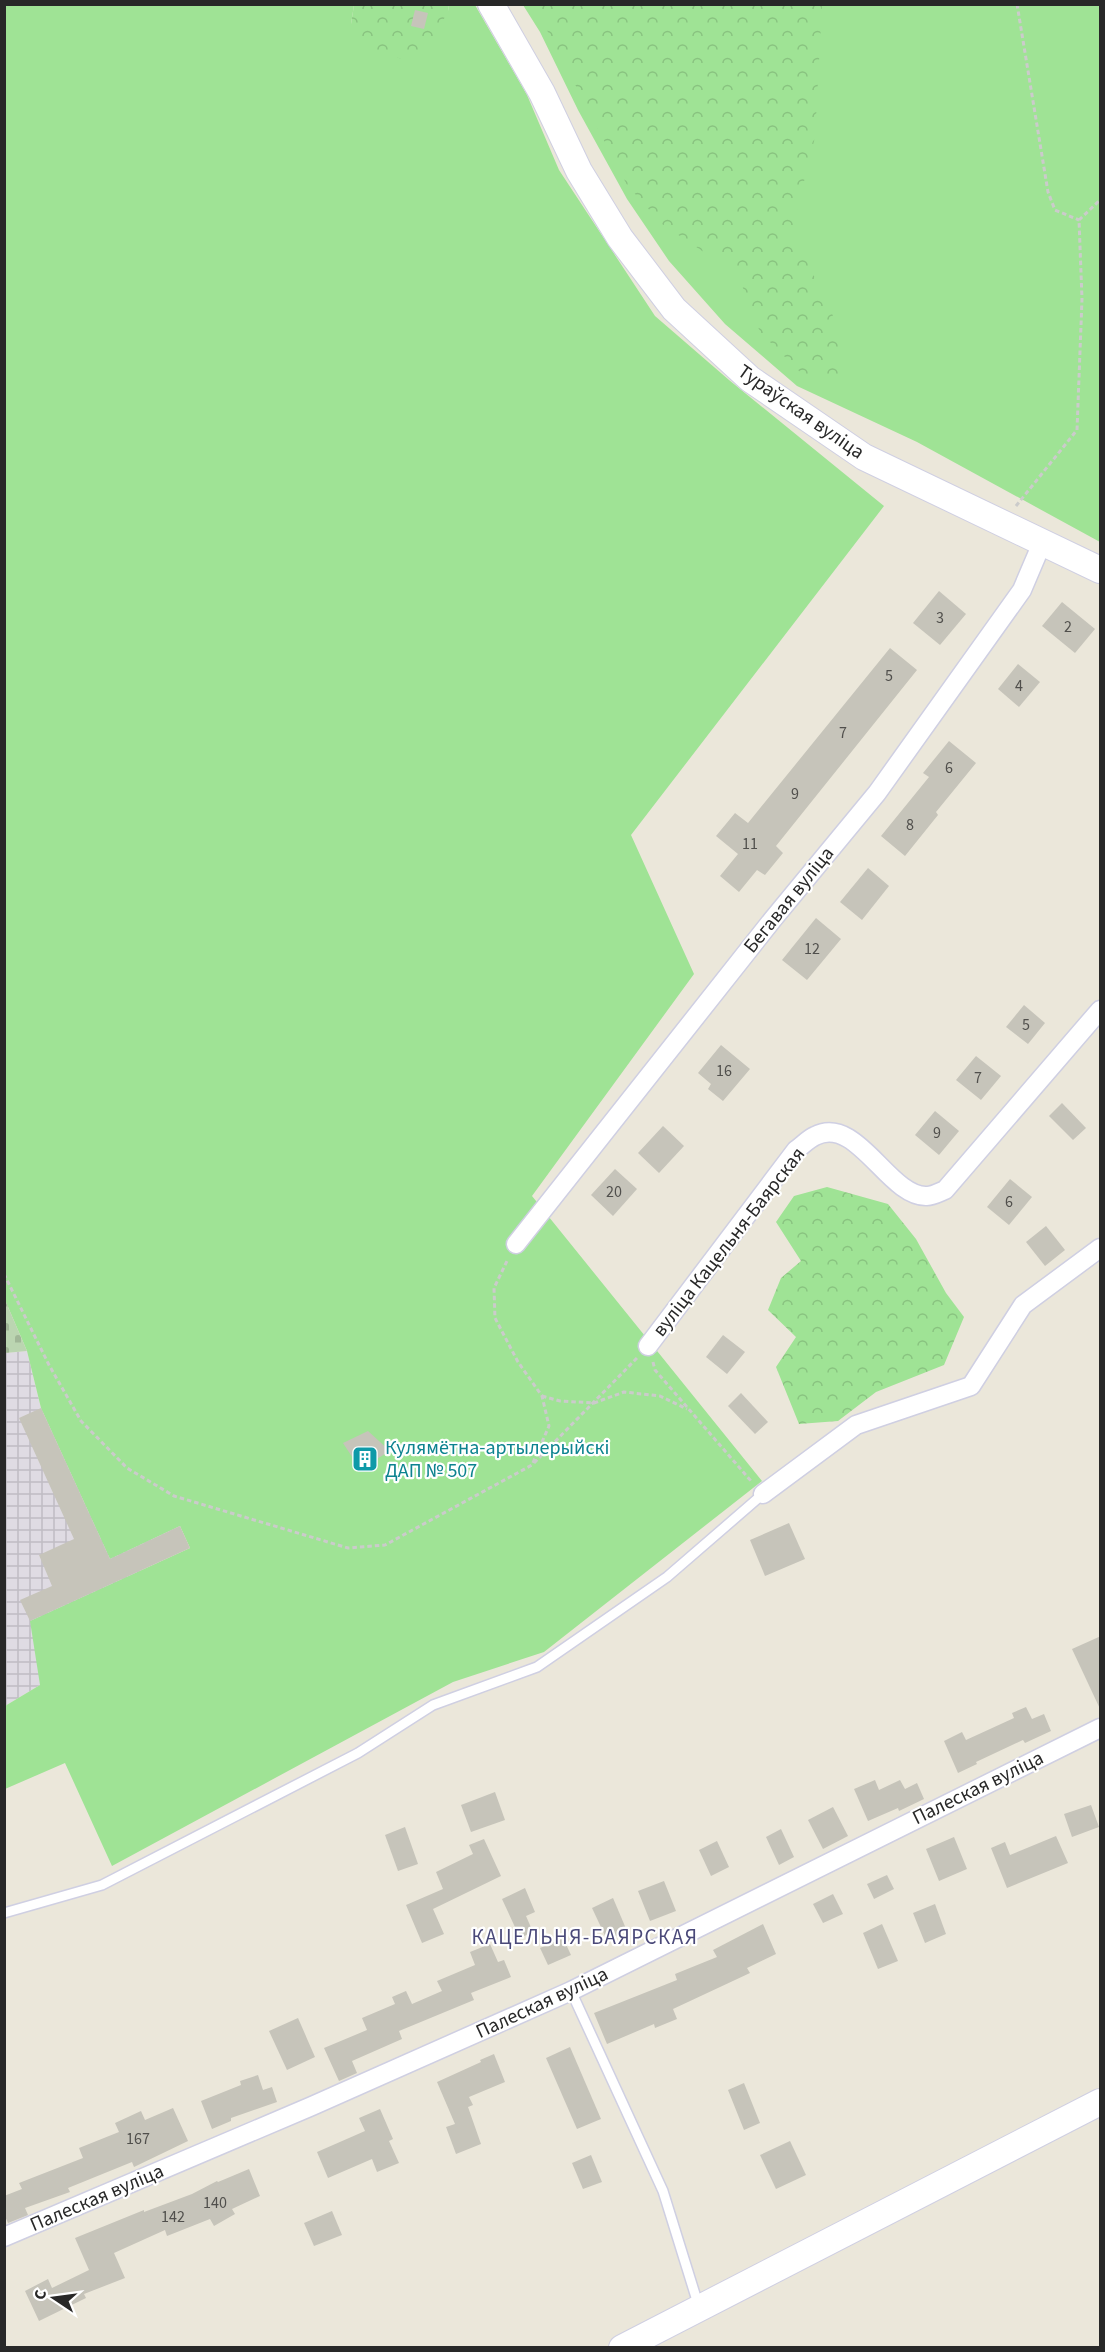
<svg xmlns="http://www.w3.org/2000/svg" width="1105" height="2352" viewBox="0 0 1105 2352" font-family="'Source Sans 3',sans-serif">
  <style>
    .industrial { fill: url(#industrial-grid) }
    .green { fill: #9fe395 }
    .forest { fill: url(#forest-crowns) }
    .cemetery { fill: url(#cemetery-stones) }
    .building { fill: #c6c4ba }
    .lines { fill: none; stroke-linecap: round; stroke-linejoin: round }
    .lane-casing { stroke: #cfcfe2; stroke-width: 12 }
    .street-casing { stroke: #cfcfe2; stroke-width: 21 }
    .secondary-casing { stroke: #cfcfe2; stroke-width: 28 }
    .path { stroke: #cbcbcb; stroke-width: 3; stroke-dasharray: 4.5 3; stroke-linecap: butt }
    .lane { stroke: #fff; stroke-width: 9 }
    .street { stroke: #fff; stroke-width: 18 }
    .secondary { stroke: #fff; stroke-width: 26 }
    .labels { text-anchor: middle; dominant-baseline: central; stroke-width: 4.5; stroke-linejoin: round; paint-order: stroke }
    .number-label { font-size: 16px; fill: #504f4c }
    .street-label { font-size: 20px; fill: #282828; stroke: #fff }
    .culture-label { font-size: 20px; fill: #0d838f; stroke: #fff; text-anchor: start }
    .neighbourhood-label { font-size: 21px; letter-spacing: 1.5px; fill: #4a4979; stroke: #fff }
  </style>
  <defs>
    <pattern id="industrial-grid" width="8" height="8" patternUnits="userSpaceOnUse" patternTransform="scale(1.5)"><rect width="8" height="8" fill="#dfdbe3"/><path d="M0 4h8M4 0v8" fill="none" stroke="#bfbcc3"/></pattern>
    <pattern id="forest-crowns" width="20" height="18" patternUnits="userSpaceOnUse" patternTransform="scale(1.5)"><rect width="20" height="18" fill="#9fe395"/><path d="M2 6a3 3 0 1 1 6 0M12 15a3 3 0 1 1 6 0" fill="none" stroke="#89c380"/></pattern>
    <pattern id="cemetery-stones" width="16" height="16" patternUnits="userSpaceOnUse" patternTransform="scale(1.5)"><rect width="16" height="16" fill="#bbd5b1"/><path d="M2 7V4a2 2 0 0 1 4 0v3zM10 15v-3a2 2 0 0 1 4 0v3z" fill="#a1b798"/></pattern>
  </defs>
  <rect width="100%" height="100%" fill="#ebe7da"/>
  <path class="industrial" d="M27,1351L41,1408L110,1558L180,1526L40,1685L5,1706V1353Z"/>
  <g class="green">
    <path d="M5,5H354L351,24L448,11L449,5H475L527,95L559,170L655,316L729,380L884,506L631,835L694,974L532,1196L762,1481L544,1652L453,1682L112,1866L65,1763L5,1789V1706L40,1685L30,1621L190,1548L180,1526L110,1559L41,1408L27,1351L5,1300Z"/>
    <path d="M523,5H1100V542L917,442L797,386L725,324L669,261L627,199L578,110L540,32Z"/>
  </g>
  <g class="forest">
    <path d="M354,5H449L448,11L429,48L402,59L372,49L351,24Z"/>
    <path d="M534,5H822L815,137L792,230L845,341L838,379L805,377L760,332L738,275L662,224L627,185Z"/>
    <path d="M827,1187L888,1204L916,1239L946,1293L964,1317L944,1365L876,1392L838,1421L799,1424L776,1367L796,1337L768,1310L781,1278L801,1261L776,1222L794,1196Z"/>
  </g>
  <path class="cemetery" d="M4,1300H5L27,1351L5,1353Z"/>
  <g class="building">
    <path d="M415,10L428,13L424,29L411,26Z"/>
    <path d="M939,591L966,614L940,645L913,623Z"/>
    <path d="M1062,602L1095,629L1075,653L1042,626Z"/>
    <path d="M890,648L917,670L776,846L783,853L765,875L757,870L739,892L720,876L738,854L716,836L735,813L748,823Z"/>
    <path d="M1018,664L1040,682L1019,707L998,689Z"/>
    <path d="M949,741L976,763L936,812L938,815L905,856L881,836L929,777L923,773Z"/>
    <path d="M868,868L889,886L862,920L840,902Z"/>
    <path d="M816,918L841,939L807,980L782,960Z"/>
    <path d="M1024,1005L1045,1023L1028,1044L1006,1027Z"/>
    <path d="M721,1045L750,1069L723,1101L708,1089L711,1084L698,1073Z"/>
    <path d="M976,1056L1001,1076L981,1100L956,1080Z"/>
    <path d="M1062,1103L1086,1128L1073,1140L1049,1116Z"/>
    <path d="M935,1111L959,1131L939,1155L915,1135Z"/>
    <path d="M663,1126L684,1146L659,1173L638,1153Z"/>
    <path d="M615,1169L637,1189L613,1216L591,1195Z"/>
    <path d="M1010,1179L1032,1197L1009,1225L987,1207Z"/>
    <path d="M1046,1226L1065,1250L1045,1266L1026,1242Z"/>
    <path d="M723,1335L745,1352L727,1374L706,1357Z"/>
    <path d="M741,1393L768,1422L755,1434L728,1406Z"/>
    <path d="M41,1408L110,1559L180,1526L190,1548L30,1621L20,1600L52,1586L39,1555L74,1539L19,1418Z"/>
    <path d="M368,1431L390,1451L360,1469L343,1443Z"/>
    <path d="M789,1523L805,1559L765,1576L750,1540Z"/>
    <path d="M1101,1636V1711L1072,1649Z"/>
    <path d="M1026,1707L1032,1719L1044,1714L1051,1731L1025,1743L1023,1740L976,1762L977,1764L958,1773L944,1741L962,1732L966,1740L1014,1718L1012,1713Z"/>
    <path d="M875,1780L879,1790L900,1780L905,1789L917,1783L924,1799L899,1811L898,1808L868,1821L854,1789Z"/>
    <path d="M495,1792L505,1820L471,1832L461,1805Z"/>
    <path d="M1091,1805L1099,1827L1072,1837L1064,1814Z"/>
    <path d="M833,1807L848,1836L823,1849L808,1820Z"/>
    <path d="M405,1827L418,1864L398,1871L385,1835Z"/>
    <path d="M781,1829L794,1857L779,1865L766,1837Z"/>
    <path d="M1056,1836L1068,1863L1007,1888L991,1848L1005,1842L1010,1855Z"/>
    <path d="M954,1837L967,1869L939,1881L926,1849Z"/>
    <path d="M484,1839L501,1876L433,1909L444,1934L422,1943L406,1905L443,1889L436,1872L473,1854L469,1845Z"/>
    <path d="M717,1841L729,1867L711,1876L699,1850Z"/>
    <path d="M887,1875L894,1889L874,1899L867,1884Z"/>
    <path d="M664,1881L676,1911L650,1921L638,1891Z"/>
    <path d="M525,1888L535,1912L526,1916L533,1932L520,1938L502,1899Z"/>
    <path d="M833,1894L843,1914L823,1923L813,1904Z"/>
    <path d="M613,1898L627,1931L607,1940L592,1908Z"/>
    <path d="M935,1904L946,1934L925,1943L913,1913Z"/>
    <path d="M763,1924L776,1954L747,1968L750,1973L673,2009L677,2019L655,2028L654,2024L607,2044L594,2013L677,1980L675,1974L717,1957L713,1950Z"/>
    <path d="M882,1924L898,1961L878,1969L863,1933Z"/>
    <path d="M563,1938L571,1955L548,1965L540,1948Z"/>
    <path d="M490,1944L498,1962L504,1960L511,1977L471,1993L474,2000L399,2031L402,2039L352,2061L357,2073L339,2081L324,2048L367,2030L362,2018L395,2004L392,1997L406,1991L412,2004L442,1991L437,1981L475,1965L470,1952Z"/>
    <path d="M298,2018L315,2057L287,2070L269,2031Z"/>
    <path d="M570,2047L601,2119L577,2129L546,2058Z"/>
    <path d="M494,2054L505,2082L469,2097L473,2105L468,2107L481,2144L456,2154L446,2127L455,2124L437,2082L481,2062L480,2060Z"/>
    <path d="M258,2075L263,2090L272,2087L277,2102L231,2118V2121L212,2129L201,2101L241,2085L240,2081Z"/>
    <path d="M744,2083L760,2123L744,2130L728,2090Z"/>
    <path d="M173,2108L188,2141L134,2167L132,2162L68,2188L70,2192L25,2208L28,2215L8,2223L4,2214V2196L22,2189L19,2183L83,2158L79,2148L119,2132L115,2123L141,2111L145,2120Z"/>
    <path d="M380,2109L393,2139L389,2141L399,2163L377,2172L372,2159L328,2178L317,2152L365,2131L359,2118Z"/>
    <path d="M790,2141L806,2175L776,2189L760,2155Z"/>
    <path d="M591,2155L602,2182L583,2189L572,2163Z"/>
    <path d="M249,2169L260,2196L232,2209L235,2214L214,2226L210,2219L167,2236L165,2230L114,2253L125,2278L84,2294L86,2298L39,2321L25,2291L48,2279L52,2288L89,2270L75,2238L144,2210V2212L192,2194L217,2181L218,2182Z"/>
    <path d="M332,2211L342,2235L314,2246L304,2223Z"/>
  </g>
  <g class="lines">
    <g class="lane-casing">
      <g id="lane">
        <path d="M4,1913L102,1885L358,1753L433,1705L537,1667L667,1577L763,1494"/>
        <path d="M571,1991L663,2191L699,2307"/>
      </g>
    </g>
    <g class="street-casing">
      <g id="street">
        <path d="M516,1244L773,919L877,793L1022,590L1042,543"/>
        <path d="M648,1346L796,1150C802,1146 808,1139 815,1136C857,1114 889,1198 927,1196C933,1196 940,1192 945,1190L1100,1010"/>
        <path d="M763,1494L856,1425L971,1386L1023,1305L1100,1248"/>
        <path d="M4,2237L312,2106L571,1991L1100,1728"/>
      </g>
    </g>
    <g class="secondary-casing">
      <g id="secondary">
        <path d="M491,4L542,93L579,171L620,238L674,309L750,379L864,457L1100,570"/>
        <path d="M622,2348L1100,2102"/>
      </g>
    </g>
    <g class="path">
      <path d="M1017,4L1048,192L1055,210L1079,220"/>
      <path d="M1016,506L1077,430L1082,299L1079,220L1100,200"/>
      <path d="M4,1274L49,1365L81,1421L127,1468L174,1496L348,1548L385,1545L532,1465L549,1426L542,1396L518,1362L495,1318L494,1288L508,1259"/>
      <path d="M653,1362L655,1370L751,1481"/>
      <path d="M542,1396L560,1401L594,1403L624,1392L660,1396L687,1409"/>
      <path d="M534,1463L637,1358"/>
    </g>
    <use href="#lane" class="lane"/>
    <use href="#street" class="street"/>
    <use href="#secondary" class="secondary"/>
  </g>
  <defs>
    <g id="building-square" transform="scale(1.35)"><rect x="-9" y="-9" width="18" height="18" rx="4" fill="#0f9aa8" stroke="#fff"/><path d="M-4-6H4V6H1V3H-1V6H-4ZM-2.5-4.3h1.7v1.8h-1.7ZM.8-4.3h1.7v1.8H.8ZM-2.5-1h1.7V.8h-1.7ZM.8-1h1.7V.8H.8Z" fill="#fff"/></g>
  </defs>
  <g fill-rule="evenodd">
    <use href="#building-square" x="365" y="1459"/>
  </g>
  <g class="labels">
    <g class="number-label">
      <text x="940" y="618">3</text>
      <text x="1068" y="627">2</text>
      <text x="889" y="676">5</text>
      <text x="1019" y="686">4</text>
      <text x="843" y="733">7</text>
      <text x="949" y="768">6</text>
      <text x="795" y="794">9</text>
      <text x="910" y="825">8</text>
      <text x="750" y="844">11</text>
      <text x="812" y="949">12</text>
      <text x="1026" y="1025">5</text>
      <text x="724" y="1071">16</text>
      <text x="978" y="1078">7</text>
      <text x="937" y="1133">9</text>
      <text x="614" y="1192">20</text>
      <text x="1009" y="1202">6</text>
      <text x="138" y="2139">167</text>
      <text x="215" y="2203">140</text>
      <text x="173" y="2217">142</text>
    </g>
    <g class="street-label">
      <text transform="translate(801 412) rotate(35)">Тураўская вуліца</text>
      <text transform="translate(789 900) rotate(-51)">Бегавая вуліца</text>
      <text transform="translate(729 1242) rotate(-52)">вуліца Кацельня-Баярская</text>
      <text transform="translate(978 1788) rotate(-26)">Палеская вуліца</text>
      <text transform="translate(542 2003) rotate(-25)">Палеская вуліца</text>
      <text transform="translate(97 2198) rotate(-23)">Палеская вуліца</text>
    </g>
    <g class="culture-label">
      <text x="385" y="1448">Кулямётна-артылерыйскі<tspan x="385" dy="23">ДАП № 507</tspan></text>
    </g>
    <g class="neighbourhood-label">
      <text x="585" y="1937">КАЦЕЛЬНЯ-БАЯРСКАЯ</text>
    </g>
  </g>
  <rect width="1105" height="2352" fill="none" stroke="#282828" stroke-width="12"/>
  <g transform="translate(54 2298) rotate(283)" stroke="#ffffff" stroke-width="4.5" paint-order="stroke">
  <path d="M0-4.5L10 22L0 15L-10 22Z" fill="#282828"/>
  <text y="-9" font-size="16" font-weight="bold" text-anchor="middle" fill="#282828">С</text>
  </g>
</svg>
